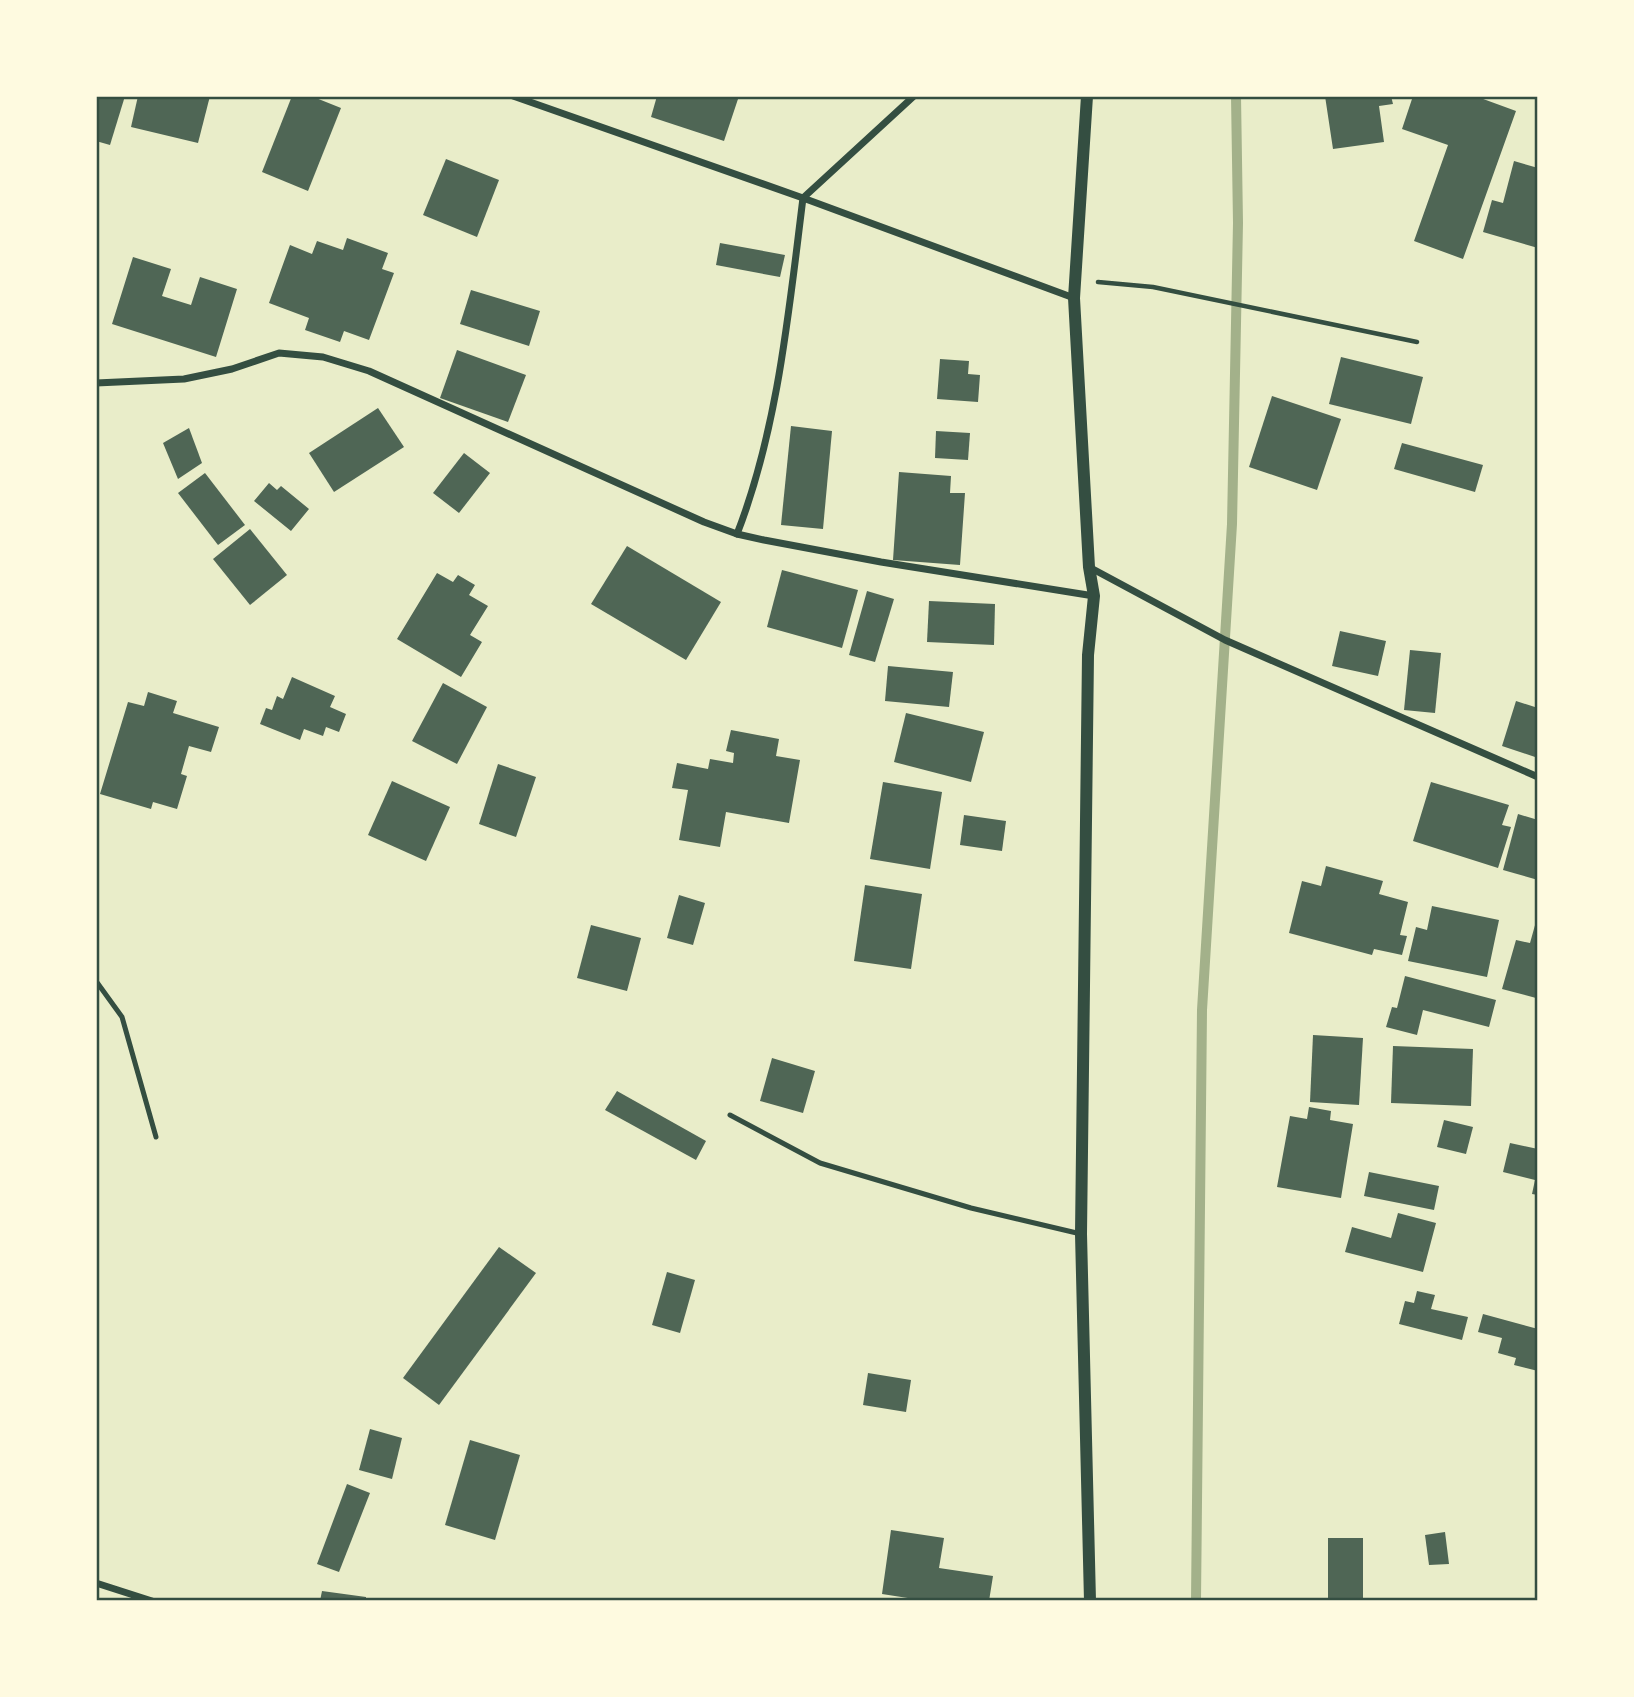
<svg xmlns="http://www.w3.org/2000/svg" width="1634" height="1697" viewBox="0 0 1634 1697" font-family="Raleway,sans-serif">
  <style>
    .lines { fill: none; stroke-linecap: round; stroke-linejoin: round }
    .stream { stroke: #a3b18a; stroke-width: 10 }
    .building { fill: #4f6655 }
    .path { stroke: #344e41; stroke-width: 4.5 }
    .service { stroke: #344e41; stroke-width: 5 }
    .minor { stroke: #344e41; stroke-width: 7 }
    .tertiary { stroke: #344e41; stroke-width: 12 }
    .neatline { fill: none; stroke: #344e41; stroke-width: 2.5 }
  </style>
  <rect width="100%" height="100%" fill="#e9edc9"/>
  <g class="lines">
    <path class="stream" d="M1196,1601L1202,1010L1232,524L1238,223L1236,96"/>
  </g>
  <g class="building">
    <path d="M96,96H125L110,145L96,141Z"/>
    <path d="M138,96H210L198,143L131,127Z"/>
    <path d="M292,96H311L341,108L308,191L262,172Z"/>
    <path d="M657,96H739L724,141L651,117Z"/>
    <path d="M1325,96H1391L1393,104L1379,106L1384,142L1333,149Z"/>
    <path d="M1413,96H1475L1516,111L1463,259L1414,241L1448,145L1402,129Z"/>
    <path d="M446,159L499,180L477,237L423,215Z"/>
    <path d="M1514,161L1538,168V248L1483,232L1492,200L1503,203Z"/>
    <path d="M347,238L388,253L382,269L394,273L369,340L344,331L340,342L305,330L309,318L269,303L290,245L312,254L317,241L343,250Z"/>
    <path d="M720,243L785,255L780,277L716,265Z"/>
    <path d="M133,257L171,269L162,296L191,305L200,277L237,289L216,357L112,324Z"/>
    <path d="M471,290L540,311L529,346L460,324Z"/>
    <path d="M457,350L526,375L508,422L440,398Z"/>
    <path d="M1341,357L1423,377L1411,424L1329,404Z"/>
    <path d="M940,359L969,361L968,374L980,375L978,402L937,399Z"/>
    <path d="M1272,396L1341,419L1317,490L1249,467Z"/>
    <path d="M378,408L404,447L334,492L309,453Z"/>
    <path d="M791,426L832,431L823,529L781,525Z"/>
    <path d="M189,428L202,463L178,479L163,443Z"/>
    <path d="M936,431L970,433L968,460L935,458Z"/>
    <path d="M1402,443L1483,465L1475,492L1394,469Z"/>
    <path d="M464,453L490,473L459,513L433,493Z"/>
    <path d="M899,472L951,476L950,493H965L960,565L893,560Z"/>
    <path d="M205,473L245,525L218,545L178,493Z"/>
    <path d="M269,483L277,490L281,486L309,509L291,531L254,501Z"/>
    <path d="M250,529L287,575L250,605L213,559Z"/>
    <path d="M627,546L721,602L686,660L591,604Z"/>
    <path d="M782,570L858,590L842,648L767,627Z"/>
    <path d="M437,573L453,582L458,575L475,585L469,595L488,606L470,635L482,642L461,677L397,639Z"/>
    <path d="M867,591L894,599L875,662L849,655Z"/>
    <path d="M929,601L995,604L994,645L927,642Z"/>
    <path d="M1340,631L1386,641L1378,676L1332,666Z"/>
    <path d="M1410,650L1441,653L1435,713L1404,710Z"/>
    <path d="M888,666L953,672L949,707L885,701Z"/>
    <path d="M292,677L335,696L330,707L346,714L339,732L326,727L323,736L304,729L300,740L260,724L266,708L272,710L277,696L283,699Z"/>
    <path d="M443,683L487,707L457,764L412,741Z"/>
    <path d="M148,692L177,701L173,713L219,727L211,752L189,746L181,774L187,776L177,809L153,802L151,809L100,794L128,702L144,706Z"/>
    <path d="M1516,701L1538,708V758L1502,746Z"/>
    <path d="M906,713L984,732L971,782L894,762Z"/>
    <path d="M731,730L779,739L776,756L800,760L789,823L726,812L720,847L679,840L688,790L672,788L677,763L708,769L710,759L733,763L734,753L726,751Z"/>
    <path d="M498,764L536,777L516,837L479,824Z"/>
    <path d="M392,781L450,807L426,861L368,835Z"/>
    <path d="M883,782L942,792L930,869L870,859Z"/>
    <path d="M1431,782L1509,805L1502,825L1511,827L1498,868L1413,841Z"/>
    <path d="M1518,814L1538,820V880L1503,870Z"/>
    <path d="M964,815L1006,821L1002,851L960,845Z"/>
    <path d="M1326,866L1383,881L1379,894L1408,902L1400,935L1407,936L1402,955L1374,949L1372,955L1289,933L1302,881L1321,886Z"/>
    <path d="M865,885L922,894L911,969L854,961Z"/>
    <path d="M679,895L705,903L693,945L667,938Z"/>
    <path d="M1432,906L1499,920L1487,977L1408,961L1416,927L1427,930Z"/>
    <path d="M1537,918L1538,992L1536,998L1502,989L1516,940L1530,943Z"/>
    <path d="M591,925L641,938L627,991L577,978Z"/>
    <path d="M1405,976L1496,1000L1489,1027L1423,1010L1417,1035L1386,1027L1392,1007L1397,1008Z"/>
    <path d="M1313,1035L1363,1038L1359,1105L1310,1102Z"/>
    <path d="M1393,1046L1473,1049L1471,1106L1391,1103Z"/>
    <path d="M772,1058L815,1071L803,1113L760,1101Z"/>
    <path d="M617,1091L706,1141L696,1160L605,1110Z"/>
    <path d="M1309,1107L1331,1111L1330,1120L1353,1124L1341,1198L1277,1187L1290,1116L1307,1119Z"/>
    <path d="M1444,1120L1473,1127L1466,1154L1437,1147Z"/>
    <path d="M1510,1143L1538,1149V1195L1532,1194L1535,1180L1503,1172Z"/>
    <path d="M1369,1172L1439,1186L1434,1210L1364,1196Z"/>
    <path d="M1398,1213L1436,1223L1423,1272L1345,1252L1352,1227L1391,1238Z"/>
    <path d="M499,1247L536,1273L439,1405L403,1378Z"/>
    <path d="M667,1272L695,1280L680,1333L652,1325Z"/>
    <path d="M1417,1291L1435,1295L1431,1309L1468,1317L1462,1340L1399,1324L1405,1301L1414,1303Z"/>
    <path d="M1483,1314L1538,1329V1371L1514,1365L1516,1358L1498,1353L1502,1338L1478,1332Z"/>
    <path d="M868,1373L911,1380L906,1412L863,1405Z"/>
    <path d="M370,1429L402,1438L392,1479L359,1470Z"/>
    <path d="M470,1440L520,1455L495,1540L445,1525Z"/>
    <path d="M347,1484L370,1493L339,1572L317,1564Z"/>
    <path d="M891,1530L944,1538L939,1568L993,1576L989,1601H927L882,1594Z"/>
    <path d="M1445,1532L1449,1564L1429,1565L1425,1535Z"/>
    <rect x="1328" y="1538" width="35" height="63"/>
    <path d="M322,1591L366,1597V1601H320Z"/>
  </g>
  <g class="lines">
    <path class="path" d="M1098,282L1153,287L1417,342"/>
    <g class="service">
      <path d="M96,981L122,1017L156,1137"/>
      <path d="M730,1115L820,1163L971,1208L1081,1234"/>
    </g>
    <g class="minor">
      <path d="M513,96L803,198L1074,298"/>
      <path d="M96,383L184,379L232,369L279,353L323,357L369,371L704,522L737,534L764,540L881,562L1094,596"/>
      <path d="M737,534C778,429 789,309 803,198L914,96"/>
      <path d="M1089,567L1225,640L1538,777"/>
      <path d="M96,1583L152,1601"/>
    </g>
    <path class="tertiary" d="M1087,96L1074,298L1089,567L1094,596L1088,655L1081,1234L1090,1601"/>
  </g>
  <rect width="1634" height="1697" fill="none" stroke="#fefae0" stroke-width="196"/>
  <rect x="98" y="98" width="1438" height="1501" class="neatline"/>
</svg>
